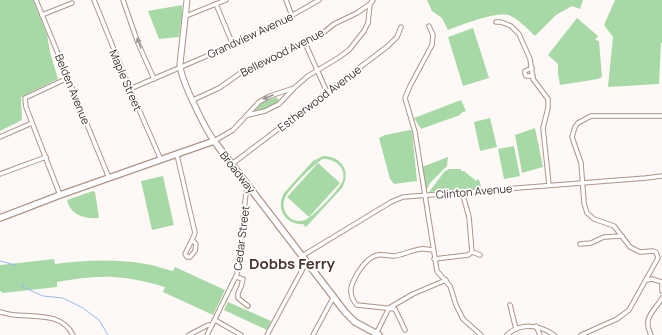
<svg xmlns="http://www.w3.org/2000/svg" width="662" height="335" viewBox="0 0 662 335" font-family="Manrope,sans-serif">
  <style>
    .green { fill: #a7d9a6; fill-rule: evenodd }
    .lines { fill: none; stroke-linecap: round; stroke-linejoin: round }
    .stream { stroke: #90b8f8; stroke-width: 1 }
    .minor-casing { stroke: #ac9488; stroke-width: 5.5 }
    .secondary-casing { stroke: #ac9488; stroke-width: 7 }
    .primary-casing { stroke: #ac9488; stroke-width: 8 }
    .minor { stroke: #fff; stroke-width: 3.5 }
    .secondary { stroke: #fff; stroke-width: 5 }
    .primary { stroke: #fff; stroke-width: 5.5 }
    .oneway { fill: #9c9795 }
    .labels { text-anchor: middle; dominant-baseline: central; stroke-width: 3.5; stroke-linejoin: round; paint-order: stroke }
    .street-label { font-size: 11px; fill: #392f2b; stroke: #fff }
    .district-label { font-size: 15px; font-weight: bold; fill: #4a352c; stroke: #fff }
  </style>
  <rect width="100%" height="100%" fill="#fef9f6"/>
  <g class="green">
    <path d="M0,0H33L47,34L50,52L58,79L21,97L22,120L0,131Z"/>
    <path d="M427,0H583L580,9L572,6L556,15L535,36C529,30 516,17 508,15C494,12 462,25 448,30L442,18L432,11Z"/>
    <path d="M615,0H662V42L661,43L659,84L608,87L613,37L604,25Z"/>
    <path d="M182,5V15L179,37L159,39L148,11Z"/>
    <path d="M577,18L598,36L595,40L599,41L602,77L598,79L560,85L558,73V64L548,55Z"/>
    <path d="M473,28L489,78L463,86L448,37Z"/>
    <path d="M276,97L279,100C275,107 263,110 254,112L261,103Z"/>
    <path d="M461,100L466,111L461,113L460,115L421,129L414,118Z"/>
    <path d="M490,118L497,147L480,151L474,122Z"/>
    <path d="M535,128L543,167L522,173L515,135Z"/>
    <path d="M410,130L412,131L417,181L394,184L390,179L379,138L385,135Z"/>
    <path d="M514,146L520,176L504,179L498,149Z"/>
    <path d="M323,156C341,156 352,171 342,188L306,227L303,225L305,224C286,226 275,209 284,193L313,161ZM323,159C335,159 346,167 343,180C341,188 312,218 305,220C299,222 292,221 288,216C284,211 282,205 285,198C287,191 316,162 323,159Z"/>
    <path d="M448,157L447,166L430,183L426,191L422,167Z"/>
    <path d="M318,163L340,183L309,217L287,197Z"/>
    <path d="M449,169H461V171H464L476,181L478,179L480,182L481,188L429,192L444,172Z"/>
    <path d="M163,176L174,225L152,230L141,181Z"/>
    <path d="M93,191L95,192L99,218C85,219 70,215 67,200Z"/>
    <path d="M54,259L55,264C86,260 115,259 146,264C155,265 164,269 173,271L175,267L225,290L213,315L163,292L165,287C148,282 131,278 113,277C94,276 76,279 57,282V287L3,293L0,291V265Z"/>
    <path d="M228,302L271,321L267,330L224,310Z"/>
  </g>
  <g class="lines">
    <g class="stream">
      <path d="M0,261L15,265"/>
      <path d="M22,283L23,287L43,296L63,298L83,308L99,320L108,335"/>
    </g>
    <g class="minor-casing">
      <g id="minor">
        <path d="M36,0L109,178"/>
        <path d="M94,0L130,89L161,160"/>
        <path d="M123,0L138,43L154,79"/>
        <path d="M286,0L292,16"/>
        <path d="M216,4L233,45"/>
        <path d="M42,15L72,3"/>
        <path d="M186,16L226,0"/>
        <path d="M496,22H501L511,26L519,34L530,59L533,79L548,99V108L543,128L549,185"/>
        <path d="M429,26L433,35L432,45L410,86L405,98L415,132L437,271L450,286L456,305L463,319L481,335"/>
        <path d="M305,43L327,92"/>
        <path d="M532,68L525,71V74L526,76H533"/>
        <path d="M130,89C194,61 259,36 319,0"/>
        <path d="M193,100L219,88L242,72L305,43L323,33L334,24L357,13L370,4"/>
        <path d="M248,115L265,111L279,104L294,88L308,76L338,58L349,50L364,31L368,23L370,4L373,0"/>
        <path d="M0,137L32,123"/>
        <path d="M214,141L233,130L259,102L270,96L291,89"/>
        <path d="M177,155L195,233L192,240"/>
        <path d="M232,164L388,46L397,37L401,27"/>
        <path d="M0,174L46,157"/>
        <path d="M60,195L26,107L25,98L68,78"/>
        <path d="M192,240L196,244L195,251L190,257H187L185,254Z"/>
        <path d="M580,244L591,243L604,237L622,236"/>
        <path d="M472,252L480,255"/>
        <path d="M302,256L391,202L403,197L646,178L662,176"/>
        <path d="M434,259L468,255L472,252L469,217L462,192"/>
        <path d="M236,277L243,279L241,287L238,293V298L248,306"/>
        <path d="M647,280L652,279L662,282"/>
        <path d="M662,282V291"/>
        <path d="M510,305L516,329"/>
        <path d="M0,312C5,313 10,315 16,315C36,317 62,313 73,335"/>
        <path d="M215,320L241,335"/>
        <path d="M536,326L540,335"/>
        <path d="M405,330L395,309L357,305C351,299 349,289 353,282C357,272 367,257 378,255C383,254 388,256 394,256C403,255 412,250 421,249C425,248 428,250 433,250"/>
        <path d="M376,334L389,308L413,294L446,280"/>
        <path d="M189,335L208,325H212"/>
        <path d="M207,335L237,274L247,184"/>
        <path d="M267,335L306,263"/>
        <path d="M313,335L333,298"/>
        <path d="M507,335C521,322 540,325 554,335"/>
        <path d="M581,335L617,319L629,310L658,258L656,252L653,251L640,252L630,247L614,226L594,219L587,213L584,203L581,163L572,137L575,127L578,123L591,116H662"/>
        <path d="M651,335C642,317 654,312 662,298"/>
      </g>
    </g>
    <g class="secondary-casing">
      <path id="secondary" d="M187,0L180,64C180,79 205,128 214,141"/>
    </g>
    <g class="primary-casing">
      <path id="primary" d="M0,218L60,195L214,141L345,312L355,322L379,335"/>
    </g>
    <use href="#minor" class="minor"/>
    <use href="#secondary" class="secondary"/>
    <use href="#primary" class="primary"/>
  </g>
  <defs><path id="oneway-solid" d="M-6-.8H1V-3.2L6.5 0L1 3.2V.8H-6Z"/></defs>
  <g class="oneway">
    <use href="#oneway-solid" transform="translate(139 43) rotate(-111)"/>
    <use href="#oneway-solid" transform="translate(268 97) rotate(157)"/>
  </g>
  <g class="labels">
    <g class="street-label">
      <text transform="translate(250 35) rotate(-25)">Grandview Avenue</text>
      <text transform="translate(282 52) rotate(-27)">Bellewood Avenue</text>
      <text transform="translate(126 80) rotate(67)">Maple Street</text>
      <text transform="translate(73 89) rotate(68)">Belden Avenue</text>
      <text transform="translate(319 98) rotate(-37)">Estherwood Avenue</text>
      <text transform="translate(238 172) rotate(52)">Broadway</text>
      <text transform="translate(474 191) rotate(-5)">Clinton Avenue</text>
      <text transform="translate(241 238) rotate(-83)">Cedar Street</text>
    </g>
    <g class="district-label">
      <text x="292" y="263">Dobbs Ferry</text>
    </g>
  </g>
</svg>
